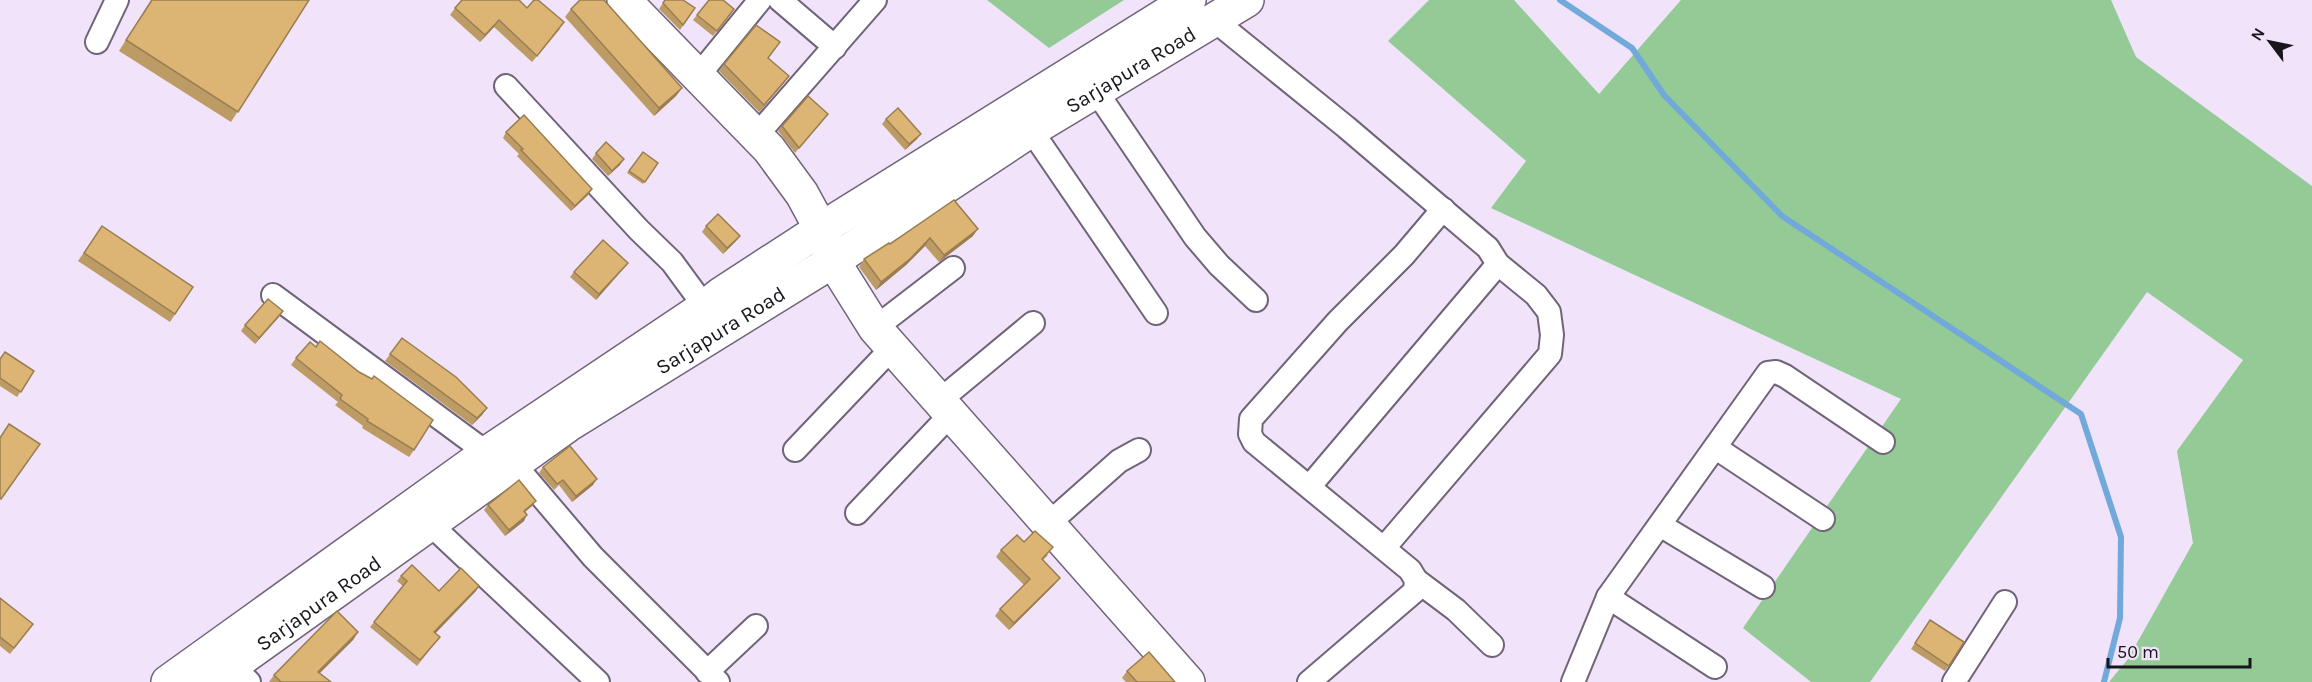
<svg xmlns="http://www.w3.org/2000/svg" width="2312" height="682" viewBox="0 0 2312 682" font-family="Karla,sans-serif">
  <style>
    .green { fill: #94ca95 }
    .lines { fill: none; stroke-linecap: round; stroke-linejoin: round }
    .stream { stroke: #70a9da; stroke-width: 6 }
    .street-casing { stroke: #706478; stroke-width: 26 }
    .secondary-casing { stroke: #706478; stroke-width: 36 }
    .primary-casing { stroke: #706478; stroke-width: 36 }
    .street { stroke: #fff; stroke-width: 22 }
    .secondary { stroke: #fff; stroke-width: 33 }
    .primary { stroke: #fff; stroke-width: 33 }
    .wall { fill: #bd9b64 }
    .shaded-wall { fill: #9a7e51 }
    .building { fill: #dcb474; stroke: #9a7e51; stroke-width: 1.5 }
    .labels { text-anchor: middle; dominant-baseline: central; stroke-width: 5; stroke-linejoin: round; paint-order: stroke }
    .street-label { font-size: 21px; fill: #19151d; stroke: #f0e3fa }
  </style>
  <rect width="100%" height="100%" fill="#f0e3fa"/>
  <g class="green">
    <path d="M987,0H1124L1049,48Z"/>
    <path d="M1429,0H1514L1599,94L1681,0H2111L2136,57L2312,186V682H2109L2128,659L2193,543L2177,451L2243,360L2147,292L1870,682H1811L1743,628L1901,399L1491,208L1526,161L1388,41Z"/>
  </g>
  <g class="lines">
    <path class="stream" d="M1560,0L1632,48L1664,95L1782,216L2081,414L2121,537L2120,618L2104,682"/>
    <g class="street-casing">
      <g id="street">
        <path d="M780,0L835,47"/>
        <path d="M1214,20L1346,127L1488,248L1498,264L1536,295L1549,312L1552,335L1550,354L1384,548"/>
        <path d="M97,42L117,0"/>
        <path d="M698,76L760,0"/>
        <path d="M506,86L639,230L672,262L705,307"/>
        <path d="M1096,91L1195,237L1219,265L1256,300"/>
        <path d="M1031,130L1156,313"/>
        <path d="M756,136L875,0"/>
        <path d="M273,295L487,453"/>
        <path d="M875,328L953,268"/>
        <path d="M939,401L1033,323"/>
        <path d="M1716,448L1823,519"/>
        <path d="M795,450L892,348"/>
        <path d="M514,464L593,557L718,682"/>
        <path d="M1310,486L1498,264"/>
        <path d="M857,513L951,414"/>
        <path d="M430,524L598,682"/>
        <path d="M1048,524L1119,461L1139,450"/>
        <path d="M1660,525L1763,587"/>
        <path d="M1416,580L1456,610L1492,645"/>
        <path d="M1608,597L1715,667"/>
        <path d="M232,666L249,682"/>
        <path d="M707,672L756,626"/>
        <path d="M1309,682L1415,591L1416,580L1410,570L1254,442L1250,434L1251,419L1338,321L1404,255L1443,209"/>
        <path d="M1573,682L1608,597L1768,373L1776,372L1785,376L1883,442"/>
        <path d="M1954,682L2005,602"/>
      </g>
    </g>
    <g class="secondary-casing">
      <path id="secondary" d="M624,0L769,149L802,194L821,229L833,261L875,328L1188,682"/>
    </g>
    <g class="primary-casing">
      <g id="primary">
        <path d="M168,682L487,453L705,307L721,294L821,229L1189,0"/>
        <path id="s1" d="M209,682L568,425L833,261L1031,130L1247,0"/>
      </g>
    </g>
    <use href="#street" class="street"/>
    <use href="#secondary" class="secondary"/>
    <use href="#primary" class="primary"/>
  </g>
  <g class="wall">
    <path d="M151,0H309L231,122L119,51Z"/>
    <path d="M665,0L695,8L680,30L659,9Z"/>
    <path d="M455,8H527L560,29L532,62L494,27L480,42L450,15Z"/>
    <path d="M571,9L682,88L676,96L654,116L565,17Z"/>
    <path d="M734,9L713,36L693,20L697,15Z"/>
    <path d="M768,58L784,83L759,112L719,71L724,64Z"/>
    <path d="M824,119L795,153L778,131L782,126Z"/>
    <path d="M886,119L917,139L905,150L882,124Z"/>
    <path d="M506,132L588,195L571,211L517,156L519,154L503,138Z"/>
    <path d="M643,152L658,163L643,184L627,173Z"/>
    <path d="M596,153L620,165L608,176L592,159Z"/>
    <path d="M954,200L973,236L939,262L925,246L906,265L876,290L859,267L864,259L890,244Z"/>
    <path d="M102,226L193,287L170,322L78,261Z"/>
    <path d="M706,226L740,236L736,241L723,254L702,232Z"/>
    <path d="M628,263L596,300L570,277L574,272Z"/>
    <path d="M283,311L255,344L241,331L245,325Z"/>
    <path d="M402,338L487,408L482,415L472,425L385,361Z"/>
    <path d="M0,358L34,371L17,397L0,386Z"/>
    <path d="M296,358L414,450L409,457L362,428L363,426L335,405L338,402L291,365Z"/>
    <path d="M543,467L593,485L572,502L559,485L554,490L539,473Z"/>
    <path d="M488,505L532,506L525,512L524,521L505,536L484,510Z"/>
    <path d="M1024,542L1048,555L1043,560L1060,578L1054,585L1009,630L995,616L1000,609L1024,585L996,557L1001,550Z"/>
    <path d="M401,576L439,591H476L435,633L440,637L417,666L370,627L403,586L397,581Z"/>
    <path d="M0,598L33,624L10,654L0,646Z"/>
    <path d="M1930,620L1964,642L1945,671L1911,649Z"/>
    <path d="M358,632L353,640L319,673L331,682H269L274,675Z"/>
    <path d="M1127,671L1175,682H1126L1122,678Z"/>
  </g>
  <g class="shaded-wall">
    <path d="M499,20L494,27L480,42L485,35Z"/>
    <path d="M789,76L784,83L759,112L764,105Z"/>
    <path d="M682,88L676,96L654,116L659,108Z"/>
    <path d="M921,134L917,139L905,150L909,144Z"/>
    <path d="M624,159L620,165L608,176L612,171Z"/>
    <path d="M592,189L588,195L571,211L575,206Z"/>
    <path d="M978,229L973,236L939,262L944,255Z"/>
    <path d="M740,236L736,241L723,254L727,248Z"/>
    <path d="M930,238L925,246L906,265L876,290L881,282Z"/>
    <path d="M628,263L624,268L596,300L599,294Z"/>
    <path d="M283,311L279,317L255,344L259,338Z"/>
    <path d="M487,408L482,415L472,425L477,418Z"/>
    <path d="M597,479L593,485L572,502L576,496Z"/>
    <path d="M536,501L532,506L520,516L524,511Z"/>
    <path d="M527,515L524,521L505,536L509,530Z"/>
    <path d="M1060,578L1054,585L1009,630L1014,623Z"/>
    <path d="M479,586L476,591L431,638L434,632Z"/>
    <path d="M358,632L353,640L313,680L318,672Z"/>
  </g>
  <g class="building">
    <path d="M152,0H309L238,112L126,40Z"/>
    <path d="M462,0H519L527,8L534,0H538L564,22L537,56L499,20L485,35L455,8Z"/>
    <path d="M580,0H604L682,88L659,108L571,9Z"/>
    <path d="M665,0H683L695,8L683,25L663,3Z"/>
    <path d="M709,0H723L734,9L717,31L697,15Z"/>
    <path d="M756,25L780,42L768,58L789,76L764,105L724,64Z"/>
    <path d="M808,96L828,114L799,148L782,126Z"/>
    <path d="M898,108L921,134L909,144L886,119Z"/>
    <path d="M524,115L592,189L575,206L521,150L523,149L506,132Z"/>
    <path d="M606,142L624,159L612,171L596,153Z"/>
    <path d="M643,152L658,163L645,182L629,171Z"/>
    <path d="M954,200L978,229L944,255L930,238L911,258L881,282L864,259L889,243L890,244Z"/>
    <path d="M718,214L740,236L727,248L706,226Z"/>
    <path d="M102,226L193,287L175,314L84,253Z"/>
    <path d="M603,240L628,263L599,294L574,272Z"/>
    <path d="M268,299L283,311L259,338L245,325Z"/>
    <path d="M402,338L456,377L487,408L477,418L390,354Z"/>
    <path d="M320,341L359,372L372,379L374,376L433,420L414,450L367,421L368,419L340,399L342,395L296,358L310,342L316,347Z"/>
    <path d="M5,352L34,371L21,392L0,378V359Z"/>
    <path d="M9,424L40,444L1,499L0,498V438Z"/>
    <path d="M570,446L597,479L576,496L563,480L557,484L543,467Z"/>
    <path d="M519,480L536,501L524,511L527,515L509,530L488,505Z"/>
    <path d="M1035,531L1053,547L1042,559L1060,578L1014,623L1000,609L1030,579L1001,550L1017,535L1024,542Z"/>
    <path d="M412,565L439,591L461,568L479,586L434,632L440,637L420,660L374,622L407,581L401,576Z"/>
    <path d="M0,598L33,624L14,648L0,637Z"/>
    <path d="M337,611L358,632L318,672L331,682H281L274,675Z"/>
    <path d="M1930,620L1964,642L1949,666L1915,643Z"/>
    <path d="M1149,652L1175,682H1137L1127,671Z"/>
  </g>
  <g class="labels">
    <g class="street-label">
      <text stroke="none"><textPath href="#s1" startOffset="1107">Sarjapura Road</textPath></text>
      <text stroke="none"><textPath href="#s1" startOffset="621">Sarjapura Road</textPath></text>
      <text stroke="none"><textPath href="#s1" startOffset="135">Sarjapura Road</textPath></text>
    </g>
  </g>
  <g transform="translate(2270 42) rotate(302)" stroke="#f0e3fa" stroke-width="4.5" paint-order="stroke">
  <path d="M0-4.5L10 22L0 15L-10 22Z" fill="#19151d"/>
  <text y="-9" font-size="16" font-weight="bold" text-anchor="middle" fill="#19151d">N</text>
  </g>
  <path d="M2108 658v9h142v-9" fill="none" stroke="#19151d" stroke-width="3"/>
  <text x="2117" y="658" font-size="18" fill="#19151d" stroke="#f0e3fa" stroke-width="4.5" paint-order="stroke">50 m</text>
</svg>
